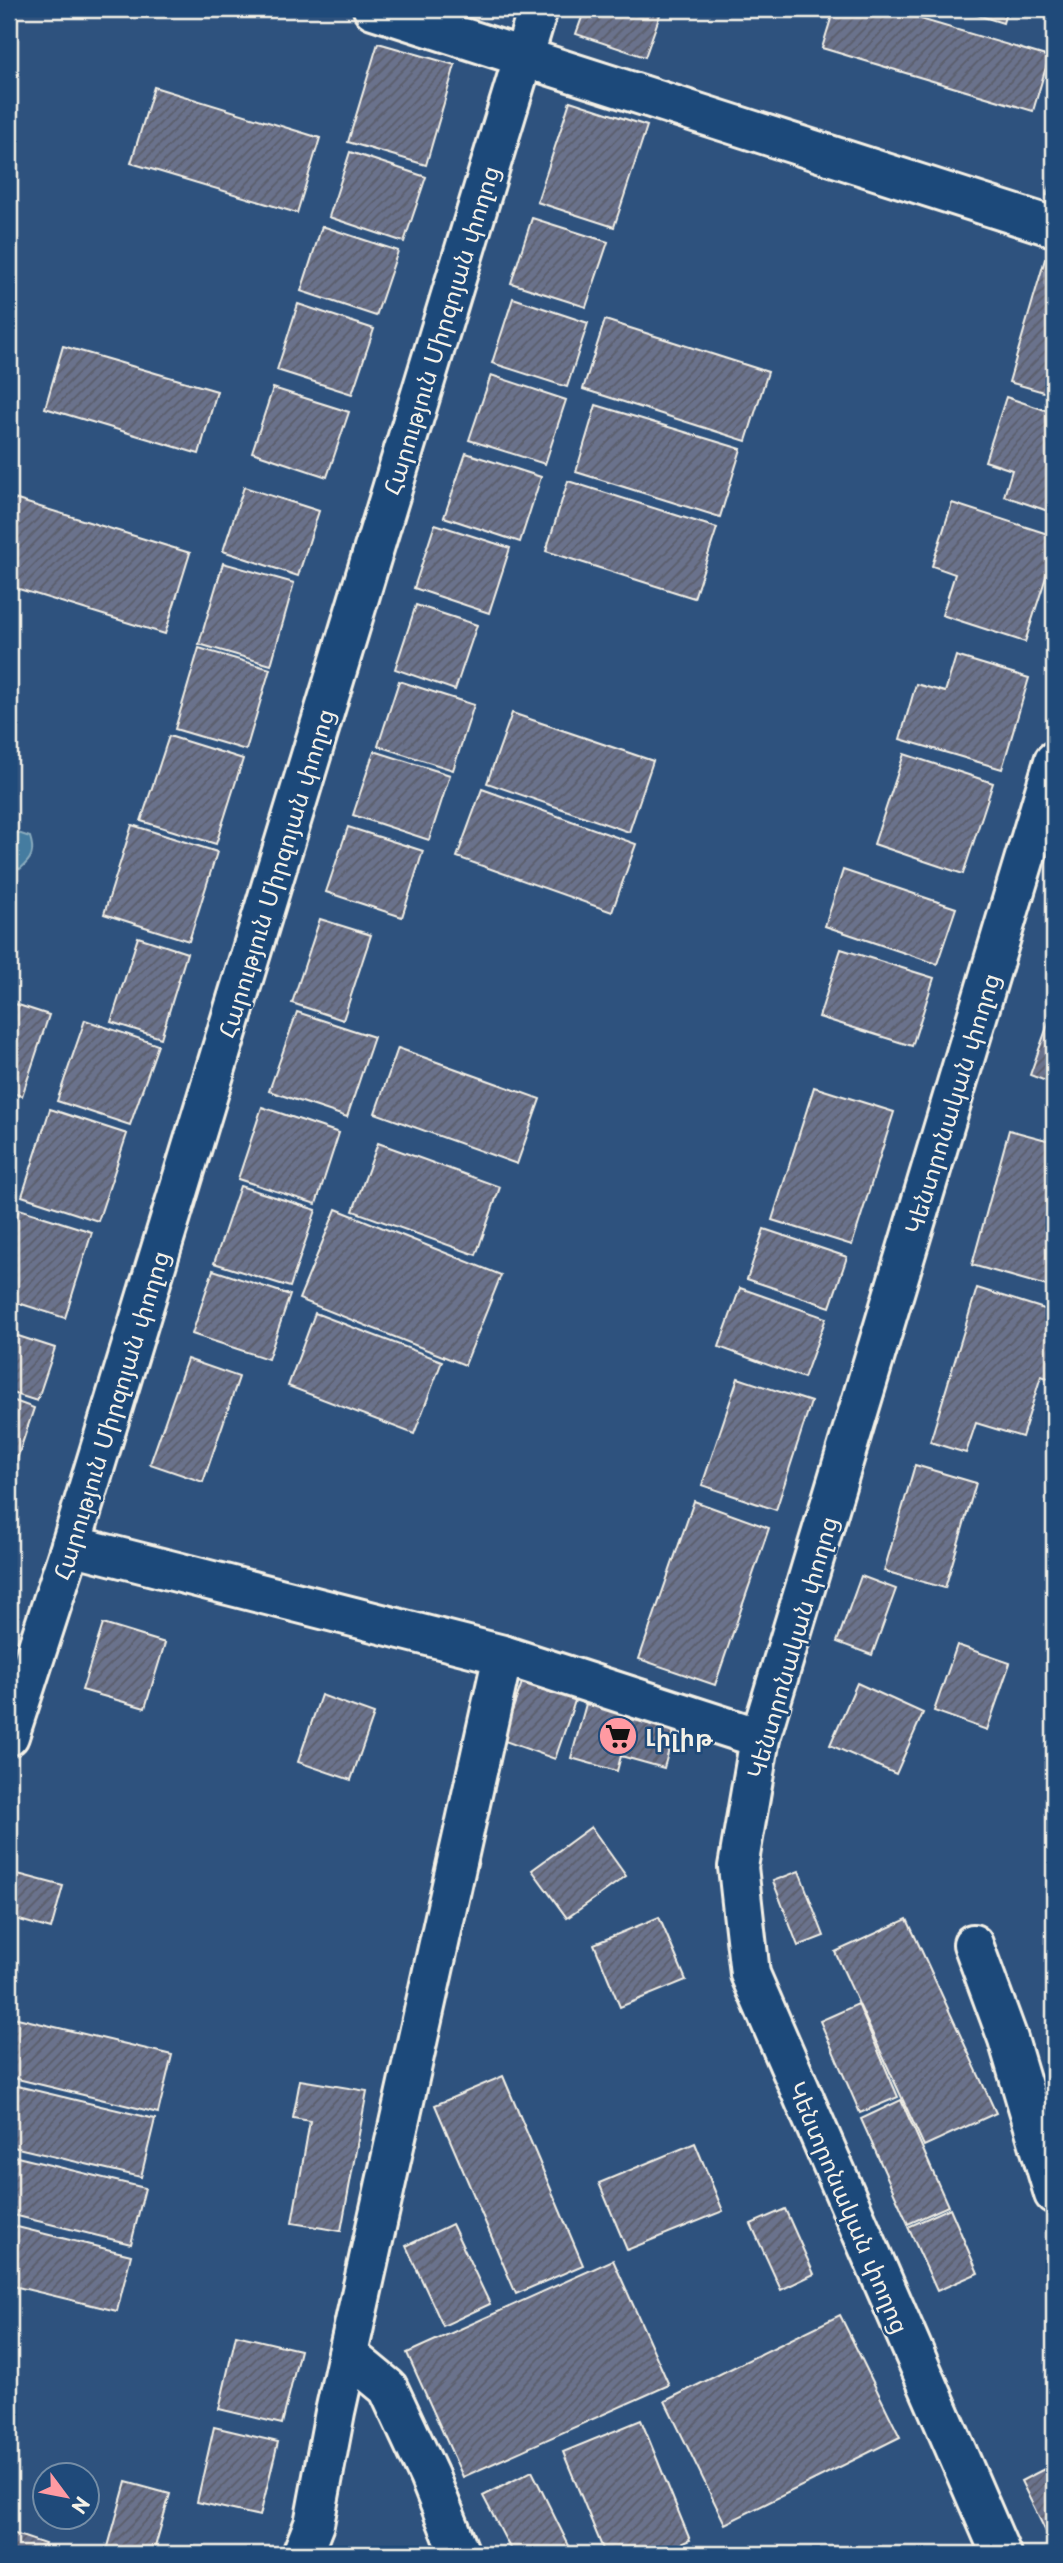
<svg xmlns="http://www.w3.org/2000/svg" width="1063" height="2563" viewBox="0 0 1063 2563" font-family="'Playpen Sans','Noto Sans Armenian',sans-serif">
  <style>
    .water { fill: #447ca0; stroke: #8aabbd; stroke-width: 2 }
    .building { fill: url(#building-hatch); stroke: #f4f1e8; stroke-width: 2 }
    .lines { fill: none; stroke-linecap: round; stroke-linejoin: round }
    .minor-casing { stroke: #f4f1e8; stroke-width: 44 }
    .major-casing { stroke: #f4f1e8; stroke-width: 44 }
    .minor { stroke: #1f4a7a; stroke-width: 38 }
    .major { stroke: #1f4a7a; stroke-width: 38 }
    .labels { text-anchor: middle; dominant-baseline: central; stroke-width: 5; stroke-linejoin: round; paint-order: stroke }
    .street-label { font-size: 24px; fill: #f4f1e8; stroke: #1f4a7a }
    .poi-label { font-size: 24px; font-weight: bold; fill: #f4f1e8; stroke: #1f4a7a; text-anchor: start }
  </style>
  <defs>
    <pattern id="building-hatch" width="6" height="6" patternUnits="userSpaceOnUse" patternTransform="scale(1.75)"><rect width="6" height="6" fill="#6a728c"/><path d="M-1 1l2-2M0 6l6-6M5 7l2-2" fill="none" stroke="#5a5d69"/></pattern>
  </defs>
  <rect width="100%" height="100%" fill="#2e527e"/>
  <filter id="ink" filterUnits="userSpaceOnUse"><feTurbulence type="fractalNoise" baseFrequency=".0143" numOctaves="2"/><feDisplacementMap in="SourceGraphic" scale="14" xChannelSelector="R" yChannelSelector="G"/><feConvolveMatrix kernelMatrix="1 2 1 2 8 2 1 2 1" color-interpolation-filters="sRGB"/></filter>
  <g filter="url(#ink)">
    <path class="water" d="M9,830L30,837C35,852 32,859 20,869L9,865Z"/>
    <g class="building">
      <path d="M585,9H641L660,15L645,57L576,34Z"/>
      <path d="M834,9H887L1049,57L1033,111L822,48Z"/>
      <path d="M958,9H1007L1003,23Z"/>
      <path d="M378,43L455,65L426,165L348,142Z"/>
      <path d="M154,87L320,138L297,213L131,163Z"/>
      <path d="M570,101L647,126L614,227L537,202Z"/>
      <path d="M350,152L426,177L404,242L329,217Z"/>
      <path d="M1054,173V197L1047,195Z"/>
      <path d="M532,218L608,242L586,307L511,283Z"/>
      <path d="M322,226L398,251L376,316L301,291Z"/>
      <path d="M1045,259L1054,262V395L1009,382Z"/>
      <path d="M513,298L588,323L567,387L492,363Z"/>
      <path d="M298,304L374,329L352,394L277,370Z"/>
      <path d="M605,320L768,372L746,441L583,389Z"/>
      <path d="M63,346L217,391L199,454L45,408Z"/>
      <path d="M491,375L566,400L545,464L469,440Z"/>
      <path d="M273,388L349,412L327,477L252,452Z"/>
      <path d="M1006,397L1054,413V513L1004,496L1012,470L985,461Z"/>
      <path d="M596,405L741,449L720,517L576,472Z"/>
      <path d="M466,453L541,477L520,542L444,517Z"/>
      <path d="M568,481L717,528L694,598L546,551Z"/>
      <path d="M244,487L319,511L298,576L223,551Z"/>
      <path d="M14,499L190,553L165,634L9,586V517Z"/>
      <path d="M952,503L1054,536V552L1025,642L942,615L955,574L932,566Z"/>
      <path d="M435,524L510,548L489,613L414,588Z"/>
      <path d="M223,563L294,583L271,665L199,644Z"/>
      <path d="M416,605L477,625L455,690L395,669Z"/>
      <path d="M199,648L270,669L246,750L175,729Z"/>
      <path d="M956,656L1029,678L1002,769L900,739L916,684L945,692Z"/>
      <path d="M399,681L474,705L453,770L378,746Z"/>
      <path d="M512,713L653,761L629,832L487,783Z"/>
      <path d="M169,736L243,759L216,844L141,821Z"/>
      <path d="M374,751L450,775L429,840L353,815Z"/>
      <path d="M904,754L993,783L963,874L874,844Z"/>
      <path d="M482,789L636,844L612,912L457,857Z"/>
      <path d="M132,825L217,852L189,941L104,914Z"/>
      <path d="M348,827L423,851L402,917L326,892Z"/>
      <path d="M843,870L956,908L937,964L825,926Z"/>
      <path d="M320,919L371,935L343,1020L292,1003Z"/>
      <path d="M138,937L187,953L161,1038L111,1022Z"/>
      <path d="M841,949L934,978L912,1046L819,1017Z"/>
      <path d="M9,1002L49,1015L22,1096L9,1092Z"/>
      <path d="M1054,1007V1084L1030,1075Z"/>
      <path d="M297,1012L374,1037L347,1117L269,1091Z"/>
      <path d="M85,1020L158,1045L130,1125L57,1101Z"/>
      <path d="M398,1048L540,1099L517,1164L375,1113Z"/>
      <path d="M814,1087L894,1112L852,1245L772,1220Z"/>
      <path d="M262,1107L339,1133L316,1204L238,1179Z"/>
      <path d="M50,1109L127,1134L98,1221L22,1196Z"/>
      <path d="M1009,1130L1054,1142V1288L972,1265Z"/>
      <path d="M378,1143L500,1187L476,1255L353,1211Z"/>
      <path d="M240,1186L316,1210L290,1287L214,1263Z"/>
      <path d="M19,1209L92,1232L65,1318L9,1300V1240Z"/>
      <path d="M336,1209L501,1275L465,1365L299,1299Z"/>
      <path d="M764,1229L847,1257L830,1307L747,1279Z"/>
      <path d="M213,1270L290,1295L268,1359L192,1334Z"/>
      <path d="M740,1288L826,1318L804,1378L719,1347Z"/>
      <path d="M977,1288L1054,1312V1380L1041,1376L1022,1437L976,1423L966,1453L930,1442Z"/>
      <path d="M315,1313L442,1361L414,1434L288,1386Z"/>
      <path d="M9,1333L55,1348L37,1401L9,1392Z"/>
      <path d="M187,1359L239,1377L203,1482L150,1464Z"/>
      <path d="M738,1378L811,1402L776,1510L702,1485Z"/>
      <path d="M9,1399L34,1408L9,1483Z"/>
      <path d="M915,1465L976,1483L945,1588L884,1571Z"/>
      <path d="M694,1501L769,1528L715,1685L639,1659Z"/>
      <path d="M861,1576L896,1589L872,1655L837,1642Z"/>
      <path d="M103,1624L165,1643L145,1708L82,1690Z"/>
      <path d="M957,1645L1010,1663L987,1730L934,1711Z"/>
      <path d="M525,1674L578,1692L555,1759L502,1740Z"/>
      <path d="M857,1683L923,1713L896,1774L830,1745Z"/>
      <path d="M589,1693L635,1705L631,1719L674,1731L664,1768L621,1756L617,1771L571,1758Z"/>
      <path d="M321,1695L374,1714L351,1780L298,1762Z"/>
      <path d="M591,1827L626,1876L567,1918L532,1870Z"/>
      <path d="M799,1871L824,1936L798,1946L773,1881Z"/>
      <path d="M18,1874L63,1886L51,1929L9,1917Z"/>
      <path d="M659,1917L686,1980L620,2007L594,1944Z"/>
      <path d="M907,1919L996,2113L924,2146L835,1952Z"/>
      <path d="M858,2004L898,2097L860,2113L820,2021Z"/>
      <path d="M9,2016L172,2055L158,2113L9,2077Z"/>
      <path d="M503,2076L583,2265L516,2294L435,2105Z"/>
      <path d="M300,2080L367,2091L341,2231L292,2223L310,2121L293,2118Z"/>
      <path d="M9,2084L155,2119L141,2177L9,2146Z"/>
      <path d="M901,2100L948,2206L908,2224L861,2119Z"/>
      <path d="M695,2143L723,2211L627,2250L599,2183Z"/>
      <path d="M9,2155L145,2188L131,2244L9,2214Z"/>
      <path d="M950,2208L978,2273L937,2291L908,2227Z"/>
      <path d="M785,2209L814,2274L781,2290L751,2224Z"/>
      <path d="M452,2224L490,2304L443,2326L406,2246Z"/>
      <path d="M9,2225L131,2255L117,2311L9,2285Z"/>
      <path d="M613,2260L669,2385L463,2477L407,2353Z"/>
      <path d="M840,2315L900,2437L725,2524L665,2401Z"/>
      <path d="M236,2335L300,2350L282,2424L219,2409Z"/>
      <path d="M641,2420L690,2540L656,2554H605L563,2452Z"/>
      <path d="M214,2427L278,2442L260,2516L197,2502Z"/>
      <path d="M1054,2464V2540L1051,2542L1021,2481Z"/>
      <path d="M532,2471L573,2554H513L483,2496Z"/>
      <path d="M126,2482L170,2494L153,2554H106Z"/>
      <path d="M9,2532L45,2544L41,2554H9Z"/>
    </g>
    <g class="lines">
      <g class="minor-casing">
        <g id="minor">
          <path d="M373,9L1054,227"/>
          <path d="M71,1545L503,1655L760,1738"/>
          <path d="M9,1736L71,1545L538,9"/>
          <path d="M973,1944L1008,2039L1054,2194"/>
          <path d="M348,2355L388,2388L429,2476L460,2554"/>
          <path d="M302,2554L314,2524L335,2412L503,1655"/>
        </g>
      </g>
      <g class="major-casing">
        <path id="major" d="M1001,2554L750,1974L738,1867L760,1738L1054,761"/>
      </g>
      <use href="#minor" class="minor"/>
      <use href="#major" class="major"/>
    </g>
  </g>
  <defs>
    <g id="supermarket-disc" transform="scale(2.0125)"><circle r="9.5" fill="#ff9aa2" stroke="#1f4a7a"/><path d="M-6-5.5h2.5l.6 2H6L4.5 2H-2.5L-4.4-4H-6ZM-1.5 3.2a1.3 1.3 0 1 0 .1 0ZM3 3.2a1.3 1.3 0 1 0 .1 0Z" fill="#111"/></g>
  </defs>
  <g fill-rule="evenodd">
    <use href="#supermarket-disc" x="618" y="1736"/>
  </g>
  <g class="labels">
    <g class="street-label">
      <text transform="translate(440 330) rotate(-73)">Հարություն Միրզոյան փողոց</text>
      <text transform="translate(275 873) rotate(-73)">Հարություն Միրզոյան փողոց</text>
      <text transform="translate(951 1103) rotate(-73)">Կենտրոնական փողոց</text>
      <text transform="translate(110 1415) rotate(-73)">Հարություն Միրզոյան փողոց</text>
      <text transform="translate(791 1647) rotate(-74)">Կենտրոնական փողոց</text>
      <text transform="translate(850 2207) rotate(67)">Կենտրոնական փողոց</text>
    </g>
    <g class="poi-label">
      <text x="645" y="1736">Լիլիթ</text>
    </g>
  </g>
  <rect width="1063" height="2563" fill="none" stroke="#1f4a7a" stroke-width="35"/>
  <rect x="18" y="18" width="1028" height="2528" fill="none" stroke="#f4f1e8" stroke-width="2.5" filter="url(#ink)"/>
  <g transform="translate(66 2496) rotate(122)"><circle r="33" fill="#1f4a7a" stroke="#748da6" stroke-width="2"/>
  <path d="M0-5L12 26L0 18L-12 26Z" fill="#ff9aa2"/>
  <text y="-10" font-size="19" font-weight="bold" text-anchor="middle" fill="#f4f1e8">N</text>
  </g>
</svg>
